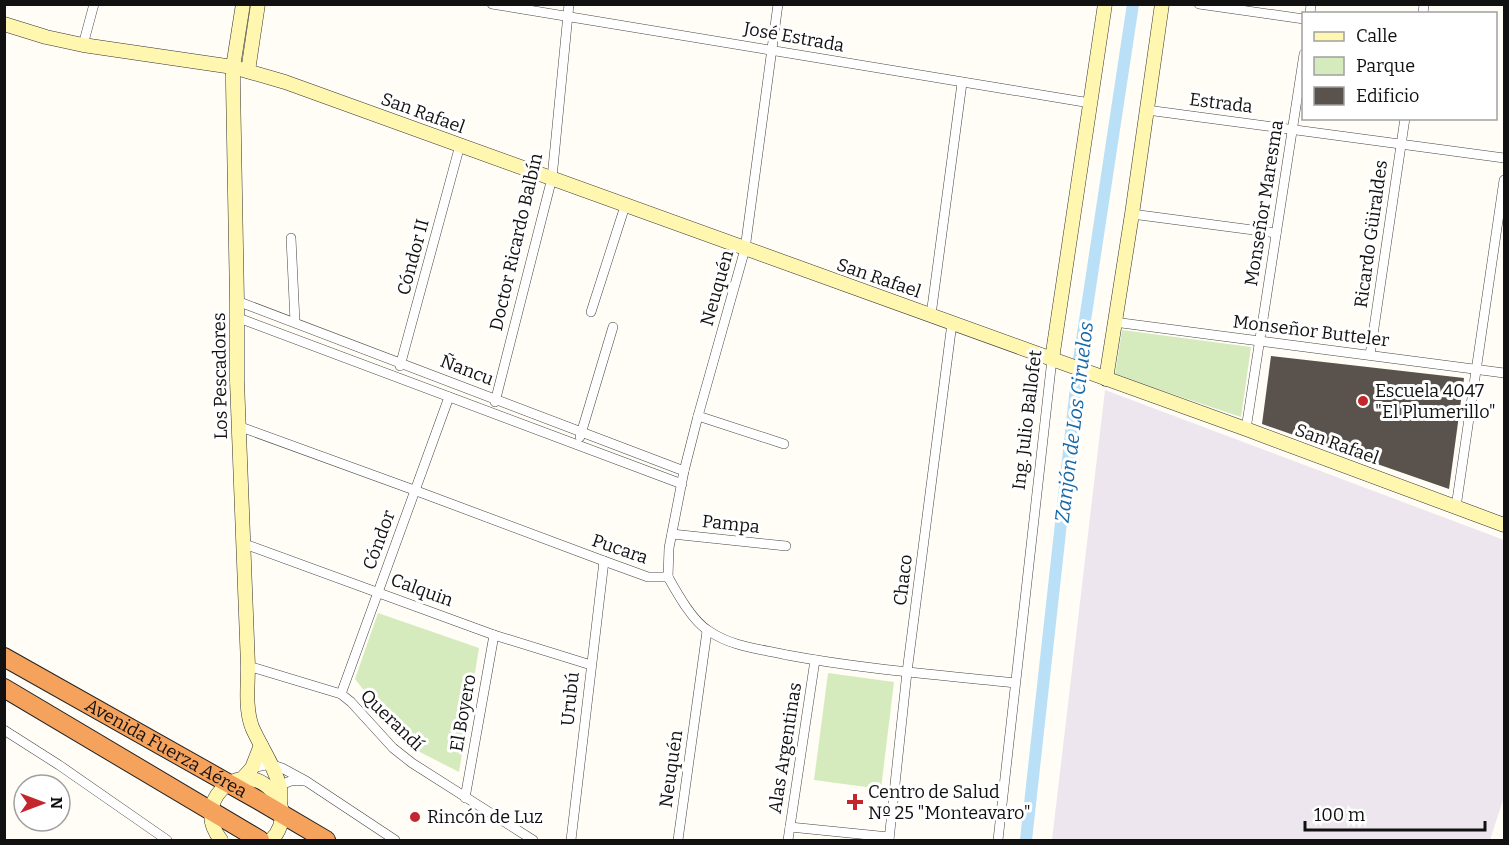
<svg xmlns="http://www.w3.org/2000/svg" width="1509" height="845" viewBox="0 0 1509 845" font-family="Bitter,serif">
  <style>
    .industrial { fill: #eee6ef }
    .green { fill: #d5ebbd }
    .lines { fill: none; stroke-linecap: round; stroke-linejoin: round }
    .canal { stroke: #b9e0f7; stroke-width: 12 }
    .building { fill: #5a524d }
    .street-casing { stroke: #444; stroke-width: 10 }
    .secondary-casing { stroke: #333; stroke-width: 15 }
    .highway-casing { stroke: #222; stroke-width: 20 }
    .street { stroke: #fff; stroke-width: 9 }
    .secondary { stroke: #fff6b0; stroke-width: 14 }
    .highway { stroke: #f5a25d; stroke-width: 18 }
    .poi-dot { fill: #c4262e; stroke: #fff; stroke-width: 2 }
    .labels { text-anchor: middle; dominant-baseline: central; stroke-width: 6; stroke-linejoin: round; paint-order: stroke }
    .street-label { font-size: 18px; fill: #111; stroke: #fff }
    .poi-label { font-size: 18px; fill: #111; stroke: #fff; text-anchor: start }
    .water-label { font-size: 20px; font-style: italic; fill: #1768a6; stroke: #fff }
  </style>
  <rect width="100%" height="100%" fill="#fffdf5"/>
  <path class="industrial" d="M1105,390L1504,540V797L1490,840H1052Z"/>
  <g class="green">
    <path d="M1122,330L1251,347L1241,417L1115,375Z"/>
    <path d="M378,613L479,648L459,772L408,746L355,679Z"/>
    <path d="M828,673L894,682L881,789L814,780Z"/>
  </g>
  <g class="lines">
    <path class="canal" d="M1026,840L1079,360L1133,4"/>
  </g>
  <path class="building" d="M1271,356L1464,378L1449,489L1262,424Z"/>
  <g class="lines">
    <g class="street-casing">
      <g id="street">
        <path d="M492,4L1090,103"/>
        <path d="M1199,4L1304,19"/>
        <path d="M1310,14L1311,4"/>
        <path d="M1423,14L1424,4"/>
        <path d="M83,45L94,4"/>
        <path d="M1147,110L1504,158"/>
        <path d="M1132,214L1276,233"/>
        <path d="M291,238L295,322"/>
        <path d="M237,301L684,471"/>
        <path d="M591,312L625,206"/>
        <path d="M931,315L962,83"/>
        <path d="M236,317L682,484"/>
        <path d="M1114,322L1504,373"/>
        <path d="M1370,355L1405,118"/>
        <path d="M400,366L460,145"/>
        <path d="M495,402L552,178L569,4"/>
        <path d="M698,416L784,444"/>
        <path d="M238,426L414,490L604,561L648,577H668"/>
        <path d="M1246,429L1304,54"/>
        <path d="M580,437L613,327"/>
        <path d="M1456,507L1504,180"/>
        <path d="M672,534L786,546"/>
        <path d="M242,543L494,635L591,665"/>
        <path d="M668,577L669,548L684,471L698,416L745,249L778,4"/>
        <path d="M668,577C677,593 693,622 709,631C732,647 761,649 787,655C862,669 939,675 1015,683"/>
        <path d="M248,666L341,694L351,702L393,748L412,763L533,840"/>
        <path d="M341,694L449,397"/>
        <path d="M4,730L59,765L167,840"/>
        <path d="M252,768L270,764L282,768L306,781L395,840"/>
        <path d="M280,787C288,780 293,780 304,781"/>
        <path d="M465,798L494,635"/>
        <path d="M790,827L889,837"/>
        <path d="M571,840L604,561"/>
        <path d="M678,840L707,631"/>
        <path d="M788,840L815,660"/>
        <path d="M889,840L907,672L952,323"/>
        <path d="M998,840L1052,359"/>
      </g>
    </g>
    <g class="secondary-casing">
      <g id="secondary">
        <path d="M243,4L233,67V84L237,301V381L248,666C248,686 245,708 252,727C260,746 276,768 280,788C280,792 280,797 280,802"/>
        <path d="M4,24L46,37L83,45L233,67L285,82L1246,429L1504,525"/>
        <path d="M248,71L258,4"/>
        <path d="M1052,359L1105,4"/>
        <path d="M1106,379L1132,214L1162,4"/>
        <path d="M242,779L252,768L261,745"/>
        <path d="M221,840C191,804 236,760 268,787C275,793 280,801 282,811C283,821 279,833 271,840"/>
      </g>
    </g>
    <g class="highway-casing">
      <g id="highway">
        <path id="s1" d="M4,657L258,800L326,840"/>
        <path d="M4,688L260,840"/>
      </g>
    </g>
    <use href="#street" class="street"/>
    <use href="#secondary" class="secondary"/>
    <use href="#highway" class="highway"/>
  </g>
  <g class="poi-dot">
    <circle cx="1363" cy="401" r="6"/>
    <path d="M852 793h6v6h6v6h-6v6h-6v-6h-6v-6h6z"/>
    <circle cx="415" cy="817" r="6"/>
  </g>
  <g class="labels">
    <g class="street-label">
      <text transform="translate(794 37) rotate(10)">José Estrada</text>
      <text transform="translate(1221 103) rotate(7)">Estrada</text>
      <text transform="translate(423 113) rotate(20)">San Rafael</text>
      <text transform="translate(1264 203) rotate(-81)">Monseñor Maresma</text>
      <text transform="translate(1371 234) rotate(-82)">Ricardo Güiraldes</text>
      <text transform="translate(516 242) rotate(-77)">Doctor Ricardo Balbín</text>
      <text transform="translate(413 257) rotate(-75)">Cóndor II</text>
      <text transform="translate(879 278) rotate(19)">San Rafael</text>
      <text transform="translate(717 288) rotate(-74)">Neuquén</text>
      <text transform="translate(1311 331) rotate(7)">Monseñor Butteler</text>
      <text transform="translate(467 370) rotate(21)">Ñancu</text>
      <text transform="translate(220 376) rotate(-91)">Los Pescadores</text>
      <text transform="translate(1027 420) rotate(-83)">Ing. Julio Ballofet</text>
      <text transform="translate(1337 444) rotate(20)">San Rafael</text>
      <text transform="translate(731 524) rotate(6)">Pampa</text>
      <text transform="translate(379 540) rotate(-70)">Cóndor</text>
      <text transform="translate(620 549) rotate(19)">Pucara</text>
      <text transform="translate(903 580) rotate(-83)">Chaco</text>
      <text transform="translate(422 590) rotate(20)">Calquin</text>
      <text transform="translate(570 699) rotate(-84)">Urubú</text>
      <text transform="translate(463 713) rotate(-80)">El Boyero</text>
      <text transform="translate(392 720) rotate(44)">Querandí</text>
      <text stroke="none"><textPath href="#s1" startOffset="186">Avenida Fuerza Aérea</textPath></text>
      <text transform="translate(785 748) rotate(-81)">Alas Argentinas</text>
      <text transform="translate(671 769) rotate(-82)">Neuquén</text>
    </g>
    <g class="poi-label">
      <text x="1375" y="391">Escuela 4047<tspan x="1375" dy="21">"El Plumerillo"</tspan></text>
      <text x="868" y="792">Centro de Salud<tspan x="868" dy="21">Nº 25 "Monteavaro"</tspan></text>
      <text x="427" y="817">Rincón de Luz</text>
    </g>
    <g class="water-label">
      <text transform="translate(1074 422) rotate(-83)">Zanjón de Los Ciruelos</text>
    </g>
  </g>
  <rect width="1509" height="845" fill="none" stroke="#111111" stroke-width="12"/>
  <rect x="1302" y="12" width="195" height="108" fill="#ffffff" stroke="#a0a0a0" stroke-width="1.5"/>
  <rect x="1314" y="32" width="30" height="9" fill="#fff6b0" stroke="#a0a0a0" stroke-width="1.5"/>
  <text x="1356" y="42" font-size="18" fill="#111111">Calle</text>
  <rect x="1314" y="57" width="30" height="18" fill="#d5ebbd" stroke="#a0a0a0" stroke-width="1.5"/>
  <text x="1356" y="72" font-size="18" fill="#111111">Parque</text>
  <rect x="1314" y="87" width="30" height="18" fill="#5a524d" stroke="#a0a0a0" stroke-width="1.5"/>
  <text x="1356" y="102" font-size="18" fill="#111111">Edificio</text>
  <g transform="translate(42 803) rotate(90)"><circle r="28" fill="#ffffff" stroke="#a0a0a0" stroke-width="1.5"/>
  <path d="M0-4.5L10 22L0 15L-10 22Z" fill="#c4262e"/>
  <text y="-9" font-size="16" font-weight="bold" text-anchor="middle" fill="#111111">N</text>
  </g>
  <path d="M1305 821v9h180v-9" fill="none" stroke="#111111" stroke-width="3"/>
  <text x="1314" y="821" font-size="18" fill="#111111" stroke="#ffffff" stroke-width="4.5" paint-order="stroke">100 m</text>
</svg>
